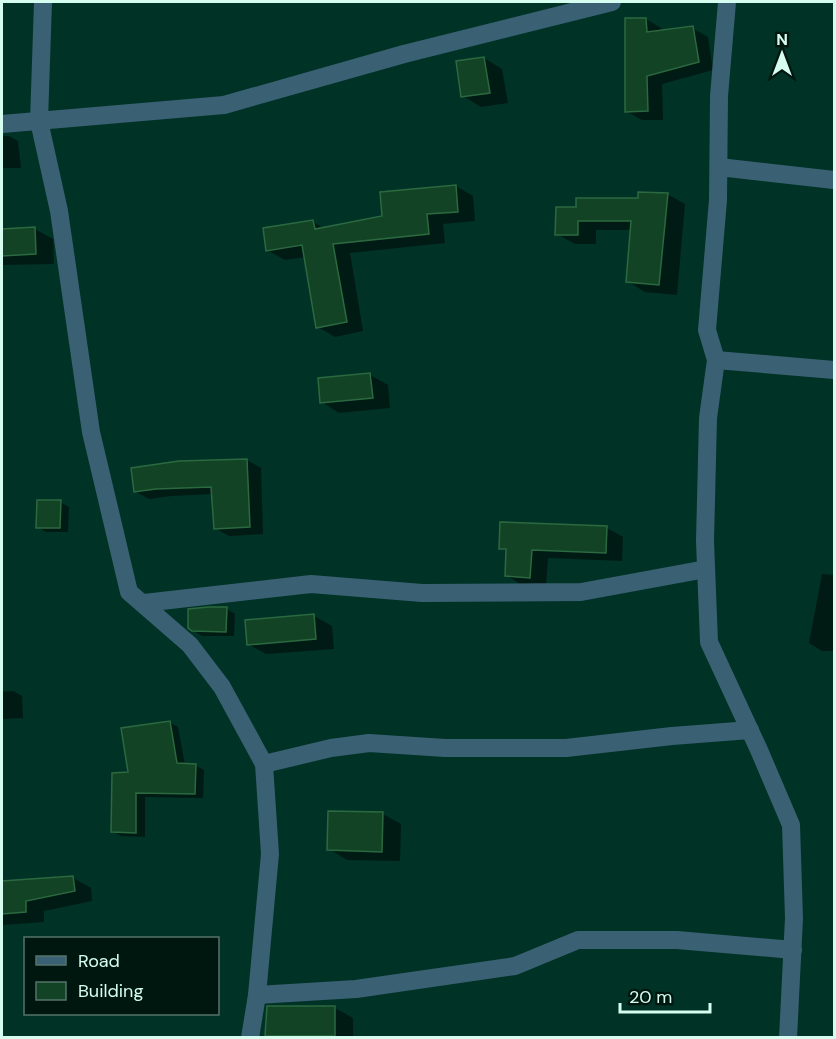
<svg xmlns="http://www.w3.org/2000/svg" width="836" height="1039" viewBox="0 0 836 1039" font-family="'DM Sans',sans-serif">
  <style>
    .shadow { fill: #0007 }
    .building { fill: #134325; stroke: #2b6940; stroke-width: 1.5 }
    .lines { fill: none; stroke-linecap: round; stroke-linejoin: round }
    .minor { stroke: #3a6073; stroke-width: 18 }
  </style>
  <rect width="100%" height="100%" fill="#003226"/>
  <g class="shadow">
    <path d="M646,19L661,28L662,32L692,28L708,37L713,70L662,84L663,120H642L626,111Z"/>
    <path d="M484,58L502,69L508,103L481,107L463,96L457,62Z"/>
    <path d="M2,136H9L18,141L21,168H2Z"/>
    <path d="M456,186L473,196L475,221L443,224L445,243L350,253L363,331L335,337L318,327L306,257L285,260L267,250L313,222L325,229L384,217Z"/>
    <path d="M667,194L685,204L677,295L645,292L627,281L632,230H596V244H575L557,234L578,209Z"/>
    <path d="M35,229L53,239L54,264L2,265V230Z"/>
    <path d="M370,375L388,385L390,408L339,413L322,402Z"/>
    <path d="M247,460L261,468L263,534L229,536L215,528L213,494L171,496L149,499L135,491Z"/>
    <path d="M60,502L69,507L68,532H46L38,527Z"/>
    <path d="M607,528L623,537L622,561L548,558L546,586L522,585L506,575L508,552L500,548Z"/>
    <path d="M822,574L834,575V651H822L809,643Z"/>
    <path d="M227,609L235,614L234,636H202L192,630Z"/>
    <path d="M314,616L332,626L334,649L266,654L248,644Z"/>
    <path d="M13,691L22,696L23,718L2,719V692Z"/>
    <path d="M169,722L178,727L185,765H195L204,770L203,798L145,797V837L121,836L112,831Z"/>
    <path d="M383,814L401,824L400,861L347,860L329,849Z"/>
    <path d="M73,878L91,888L92,901L44,911V922L2,925V882Z"/>
    <path d="M335,1008L353,1018V1038H270L266,1035Z"/>
  </g>
  <g class="building">
    <path d="M625,18H646L647,32L693,26L699,62L647,76L648,111L625,112Z"/>
    <path d="M484,57L490,93L461,97L456,61Z"/>
    <path d="M456,185L458,212L427,214L429,234L333,244L347,322L316,328L302,245L266,251L263,228L313,220L315,229L382,216L380,192Z"/>
    <path d="M638,192L668,193L659,285L626,282L631,221H578V235H555L556,207H576V198H638Z"/>
    <path d="M35,227L36,254L2,256V229Z"/>
    <path d="M370,373L373,398L320,403L318,378Z"/>
    <path d="M247,459L250,527L214,529L211,487L156,489L134,492L131,468L179,461Z"/>
    <path d="M37,500H61L60,528H36Z"/>
    <path d="M500,522L607,526L606,553L532,550L530,578L505,576L506,549H499Z"/>
    <path d="M208,607H227L226,632L192,631L188,628V609Z"/>
    <path d="M314,614L316,639L247,645L245,620Z"/>
    <path d="M170,721L177,763L196,764L195,794L136,793V833L111,832L112,773L128,772L121,728Z"/>
    <path d="M328,811L383,812L382,852L327,850Z"/>
    <path d="M73,876L75,891L26,901V912L2,914V881Z"/>
    <path d="M267,1006H335V1036H265Z"/>
  </g>
  <g class="lines">
    <g class="minor">
      <path d="M43,2L39,121L59,211L91,432L129,592L190,645L222,687L264,764L270,854L257,995L250,1038"/>
      <path d="M727,2L719,96L718,200L707,330L716,360L708,418L705,541L709,642L759,750L791,825L794,918L788,1038"/>
      <path d="M2,124L224,105L404,54L612,2"/>
      <path d="M719,167L834,180"/>
      <path d="M716,360L834,370"/>
      <path d="M144,603L311,584L422,593L581,592L706,569"/>
      <path d="M264,764L331,748L369,743L445,748H566L672,736L750,730"/>
      <path d="M257,995L356,989L515,966L578,940H677L793,950"/>
    </g>
  </g>
  <rect width="836" height="1039" fill="none" stroke="#d5fef0" stroke-width="6"/>
  <rect x="24" y="937" width="195" height="78" fill="#001710" stroke="#55736a" stroke-width="1.5"/>
  <rect x="36" y="956" width="30" height="9" fill="#3a6073" stroke="#55736a" stroke-width="1.5"/>
  <text x="78" y="967" font-size="18" fill="#d5fef0">Road</text>
  <rect x="36" y="982" width="30" height="18" fill="#134325" stroke="#55736a" stroke-width="1.5"/>
  <text x="78" y="997" font-size="18" fill="#d5fef0">Building</text>
  <g transform="translate(782 54)" stroke="#001710" stroke-width="4.5" paint-order="stroke">
  <path d="M0-4.5L10 22L0 15L-10 22Z" fill="#d5fef0"/>
  <text y="-9" font-size="16" font-weight="bold" text-anchor="middle" fill="#d5fef0">N</text>
  </g>
  <path d="M620 1003v9h90v-9" fill="none" stroke="#d5fef0" stroke-width="3"/>
  <text x="629" y="1003" font-size="18" fill="#d5fef0" stroke="#001710" stroke-width="4.5" paint-order="stroke">20 m</text>
</svg>
